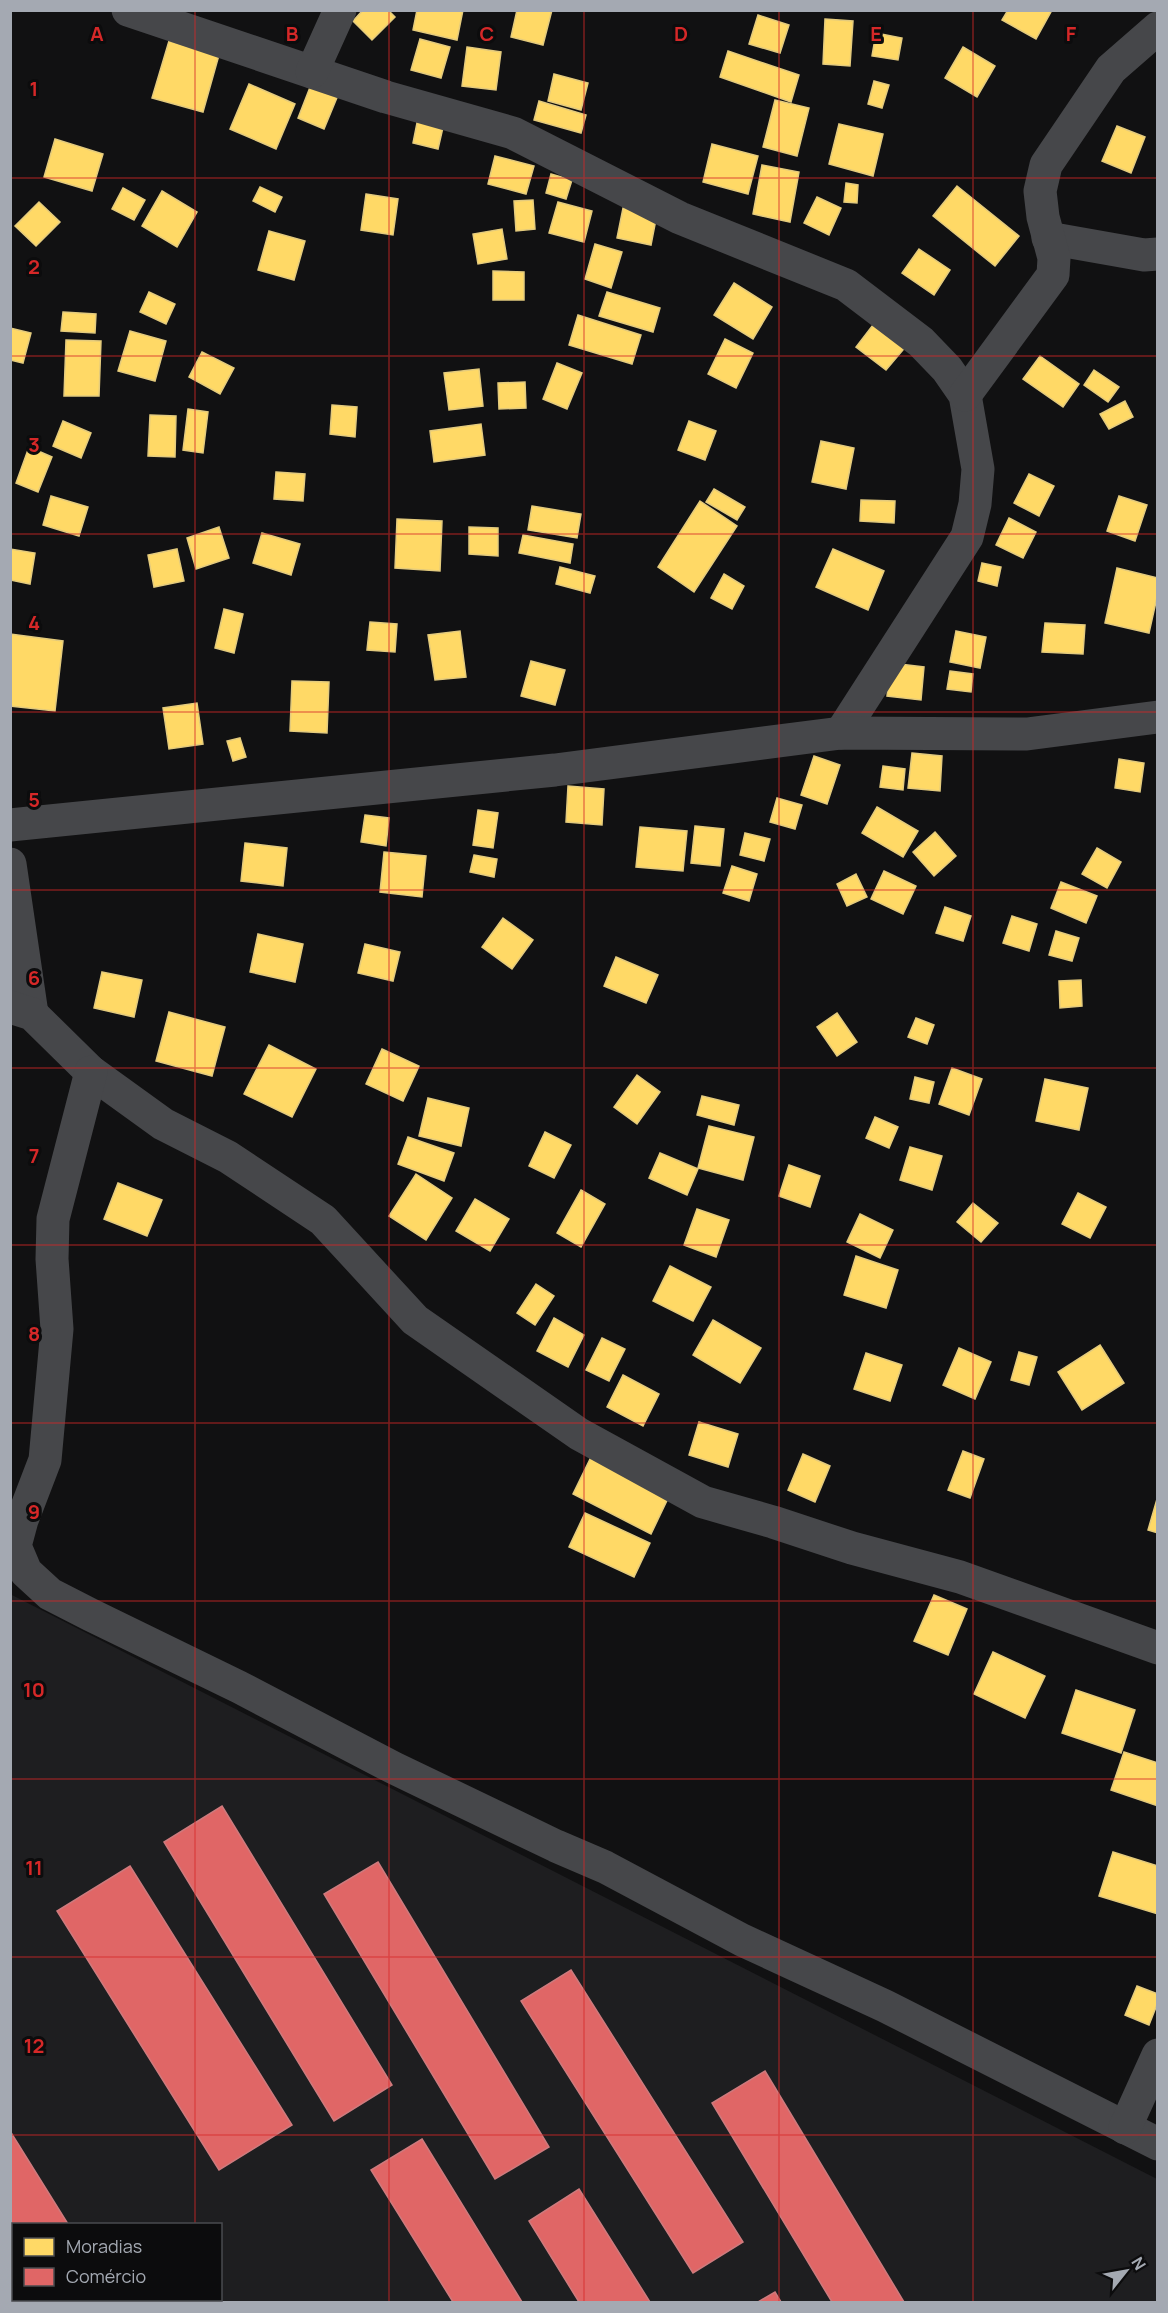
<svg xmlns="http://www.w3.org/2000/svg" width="1168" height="2313" viewBox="0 0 1168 2313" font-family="Manrope,sans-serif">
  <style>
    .built { fill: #1e1e20; fill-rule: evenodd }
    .homes { fill: #ffd966; stroke: #e4cb7d; stroke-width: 1.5 }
    .shops { fill: #e06666; stroke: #ce7a7d; stroke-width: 1.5 }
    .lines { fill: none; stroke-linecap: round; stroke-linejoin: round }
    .minor { stroke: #46474a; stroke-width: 33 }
    .grid { fill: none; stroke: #d62828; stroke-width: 1.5; stroke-opacity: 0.55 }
    .grid-label { font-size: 20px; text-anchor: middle; font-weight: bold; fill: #d62828; stroke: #0c0c0d; stroke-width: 6; stroke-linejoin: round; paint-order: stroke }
  </style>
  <rect width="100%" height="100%" fill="#111112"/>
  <path class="built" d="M10,1594L1157,2179V2302H11ZM14,2224H220V2300H14Z"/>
  <g class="homes">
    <path d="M363,10H388L395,17L372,40L353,21Z"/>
    <path d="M417,10H463L457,40L413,30Z"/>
    <path d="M517,10H552L543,45L511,37Z"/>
    <path d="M1008,10H1052L1036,39L1002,20Z"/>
    <path d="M758,15L789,25L780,53L749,44Z"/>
    <path d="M825,19L853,21L850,66L823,64Z"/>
    <path d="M876,33L902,38L898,60L872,56Z"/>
    <path d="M420,39L450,47L441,78L411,70Z"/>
    <path d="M169,41L219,55L203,112L152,98Z"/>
    <path d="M467,47L501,52L496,90L462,86Z"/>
    <path d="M963,47L995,66L977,97L945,78Z"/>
    <path d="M728,51L799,75L791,102L720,77Z"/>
    <path d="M554,74L588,83L581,110L548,101Z"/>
    <path d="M314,77L341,88L324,129L298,118Z"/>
    <path d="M874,81L889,85L882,108L868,104Z"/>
    <path d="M249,84L295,104L276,149L230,129Z"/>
    <path d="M775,100L809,108L797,156L763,147Z"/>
    <path d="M539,101L586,115L581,133L534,120Z"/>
    <path d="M418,118L444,123L438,149L413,143Z"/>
    <path d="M839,124L883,134L873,176L829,164Z"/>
    <path d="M1117,126L1145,137L1131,173L1102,161Z"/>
    <path d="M55,139L103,154L92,191L44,177Z"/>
    <path d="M712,144L758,156L748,194L703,182Z"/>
    <path d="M495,156L534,166L526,194L488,184Z"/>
    <path d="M762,165L799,172L790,222L753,214Z"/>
    <path d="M551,174L572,180L566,199L546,193Z"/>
    <path d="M846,183L858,185L857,203L844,202Z"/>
    <path d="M957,186L1019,236L995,266L933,216Z"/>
    <path d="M260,187L282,197L275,212L253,201Z"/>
    <path d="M123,188L145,200L134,220L112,209Z"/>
    <path d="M162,191L197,212L177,247L142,226Z"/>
    <path d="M366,194L398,199L393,235L361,230Z"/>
    <path d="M817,197L841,208L829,235L804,223Z"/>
    <path d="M533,200L535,229L516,231L514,201Z"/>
    <path d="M39,202L60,222L36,246L15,226Z"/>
    <path d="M558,202L592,211L584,242L549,233Z"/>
    <path d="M623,208L657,214L651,245L617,238Z"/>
    <path d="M502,229L507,259L478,264L473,234Z"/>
    <path d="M269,231L305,241L294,280L258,270Z"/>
    <path d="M595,244L622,252L611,288L585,279Z"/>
    <path d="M919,249L950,270L934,295L902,273Z"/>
    <path d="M493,271L524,272V300H493Z"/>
    <path d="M734,283L772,307L753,339L714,315Z"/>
    <path d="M149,292L175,304L166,324L140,312Z"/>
    <path d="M607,292L660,308L653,332L599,316Z"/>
    <path d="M63,312L96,314L95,333L61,331Z"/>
    <path d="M578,315L641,335L632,364L569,345Z"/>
    <path d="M876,321L907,345L886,370L856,347Z"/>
    <path d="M10,328L31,333L23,363L10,360Z"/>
    <path d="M130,331L166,341L155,381L118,371Z"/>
    <path d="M725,339L753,353L736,388L708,374Z"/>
    <path d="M66,340L101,341L99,396H64Z"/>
    <path d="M202,352L234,368L220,394L189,377Z"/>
    <path d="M1040,356L1079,384L1063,407L1023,379Z"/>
    <path d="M557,363L582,373L567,409L543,399Z"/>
    <path d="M479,369L483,406L449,410L444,373Z"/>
    <path d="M1094,370L1119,387L1108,402L1084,385Z"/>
    <path d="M525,382L526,408L499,409L498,383Z"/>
    <path d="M1125,401L1133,417L1109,429L1100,414Z"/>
    <path d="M332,405L357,407L355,437L330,434Z"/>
    <path d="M188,409L208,412L203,453L183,450Z"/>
    <path d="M150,415L176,416L175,457L148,456Z"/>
    <path d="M63,421L91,433L81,458L53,446Z"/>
    <path d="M689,421L716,431L705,460L678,450Z"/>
    <path d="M481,424L485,455L434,462L430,431Z"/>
    <path d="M821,441L854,448L846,489L812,482Z"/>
    <path d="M29,447L52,457L38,492L16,483Z"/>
    <path d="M276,472L305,474L303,501L274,499Z"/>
    <path d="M1029,474L1054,486L1039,516L1014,503Z"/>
    <path d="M714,489L745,507L737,520L706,502Z"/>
    <path d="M51,496L88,507L79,536L43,525Z"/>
    <path d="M1119,496L1147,505L1135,541L1107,531Z"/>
    <path d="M861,500L895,501L894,523L860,521Z"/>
    <path d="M700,501L737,526L694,592L658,567Z"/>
    <path d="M532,506L581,514L577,538L528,530Z"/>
    <path d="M1009,518L1036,532L1023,558L996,545Z"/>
    <path d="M397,519L442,521L440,571L395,568Z"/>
    <path d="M219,527L229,558L196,569L187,538Z"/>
    <path d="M469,527L498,528V556L469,554Z"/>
    <path d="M262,533L300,544L291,575L253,563Z"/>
    <path d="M523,535L573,544L570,563L519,553Z"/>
    <path d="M10,549L35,553L30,584L10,580Z"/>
    <path d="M177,549L184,581L154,587L148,555Z"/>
    <path d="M833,549L884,571L868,610L816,587Z"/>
    <path d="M982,563L1001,567L997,586L978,581Z"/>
    <path d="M560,567L595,576L590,593L556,584Z"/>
    <path d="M1117,568L1158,578V593L1149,633L1105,623Z"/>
    <path d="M724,574L744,586L732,609L711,598Z"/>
    <path d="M224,609L243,614L234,653L215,648Z"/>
    <path d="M370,622L397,624L395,652L367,650Z"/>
    <path d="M1045,623L1085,625L1083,654L1042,652Z"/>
    <path d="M460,631L466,677L435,680L428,635Z"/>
    <path d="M956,631L986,637L980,668L950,662Z"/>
    <path d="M10,634L63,641L55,711L10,706Z"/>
    <path d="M531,661L565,670L555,705L521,696Z"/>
    <path d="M891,663L924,667L921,700L887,696Z"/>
    <path d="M950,671L973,674L971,692L947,689Z"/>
    <path d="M292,681L329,682L327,733L290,731Z"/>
    <path d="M197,703L203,744L169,749L163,708Z"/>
    <path d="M240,738L246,757L233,761L227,741Z"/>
    <path d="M912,753L942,756L940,791L908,788Z"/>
    <path d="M814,756L840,765L827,804L801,795Z"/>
    <path d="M1119,759L1144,763L1140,792L1115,788Z"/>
    <path d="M883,766L905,769L903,790L880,787Z"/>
    <path d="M568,786L604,789L602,825L566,822Z"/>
    <path d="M777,798L802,805L795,829L770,822Z"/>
    <path d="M877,807L918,831L903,857L862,833Z"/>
    <path d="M478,810L498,813L493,848L473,845Z"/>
    <path d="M365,815L389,818L386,846L361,842Z"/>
    <path d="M695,826L724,829L720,866L691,863Z"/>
    <path d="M640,827L687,831L683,871L636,867Z"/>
    <path d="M935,832L956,856L934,876L913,852Z"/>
    <path d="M745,833L770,839L764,861L740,855Z"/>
    <path d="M245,843L287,848L283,886L241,881Z"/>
    <path d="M1097,848L1121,862L1107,888L1082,874Z"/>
    <path d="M384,852L426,856L422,897L380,892Z"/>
    <path d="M474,855L497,859L494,877L470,872Z"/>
    <path d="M732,866L757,874L749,901L723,893Z"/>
    <path d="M884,871L916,886L903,914L871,899Z"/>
    <path d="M856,874L867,897L847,906L837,884Z"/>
    <path d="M1061,882L1097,896L1086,923L1051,908Z"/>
    <path d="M945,907L971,916L963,941L936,933Z"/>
    <path d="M1012,916L1037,924L1029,951L1003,943Z"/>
    <path d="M503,918L533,940L512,969L482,947Z"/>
    <path d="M1056,931L1079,938L1072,961L1049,955Z"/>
    <path d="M258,934L303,944L295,982L250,972Z"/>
    <path d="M365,944L400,952L393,981L358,973Z"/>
    <path d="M616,957L658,975L646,1003L604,986Z"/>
    <path d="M102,972L142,980L134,1017L94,1008Z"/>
    <path d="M1081,980L1082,1006L1060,1008L1059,981Z"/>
    <path d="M169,1012L225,1027L212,1076L156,1061Z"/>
    <path d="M837,1013L857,1042L837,1056L817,1027Z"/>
    <path d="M916,1018L934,1025L927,1044L908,1037Z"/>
    <path d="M269,1045L316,1069L292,1117L244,1094Z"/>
    <path d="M382,1049L419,1066L403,1101L366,1084Z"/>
    <path d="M952,1068L982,1079L969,1115L939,1104Z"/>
    <path d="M637,1075L660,1092L637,1124L614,1107Z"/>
    <path d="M915,1077L934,1082L929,1103L910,1099Z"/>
    <path d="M1045,1079L1088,1088L1079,1130L1036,1121Z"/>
    <path d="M702,1096L739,1105L734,1125L697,1115Z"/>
    <path d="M428,1098L469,1108L461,1146L419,1136Z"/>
    <path d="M875,1117L898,1127L889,1148L866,1138Z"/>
    <path d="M709,1126L754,1137L743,1180L698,1168Z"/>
    <path d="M545,1132L571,1145L554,1178L529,1166Z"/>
    <path d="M408,1137L454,1153L444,1181L398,1164Z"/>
    <path d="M910,1147L942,1156L932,1190L900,1180Z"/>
    <path d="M660,1153L698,1169L687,1195L649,1178Z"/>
    <path d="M789,1165L820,1176L810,1207L779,1196Z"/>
    <path d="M416,1174L452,1198L426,1240L389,1216Z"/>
    <path d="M118,1183L162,1200L147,1236L104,1219Z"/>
    <path d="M581,1190L605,1204L581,1247L557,1233Z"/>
    <path d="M1078,1193L1106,1207L1090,1238L1062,1224Z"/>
    <path d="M475,1199L509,1219L490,1251L456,1231Z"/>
    <path d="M973,1203L998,1223L981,1242L957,1222Z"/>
    <path d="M697,1209L729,1220L716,1257L684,1245Z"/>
    <path d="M860,1214L893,1230L880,1258L847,1242Z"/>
    <path d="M856,1256L898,1270L886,1308L844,1295Z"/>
    <path d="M670,1266L711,1287L693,1321L653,1301Z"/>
    <path d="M536,1284L554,1296L535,1325L517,1313Z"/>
    <path d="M554,1318L584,1335L568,1367L537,1351Z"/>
    <path d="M713,1320L761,1348L740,1383L693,1355Z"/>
    <path d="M602,1338L625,1349L609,1381L586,1370Z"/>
    <path d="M1100,1345L1124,1383L1082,1410L1058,1372Z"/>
    <path d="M959,1348L991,1362L975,1399L943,1385Z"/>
    <path d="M1019,1352L1037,1357L1029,1385L1011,1380Z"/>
    <path d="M866,1353L902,1365L890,1401L854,1389Z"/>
    <path d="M623,1375L659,1394L643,1426L607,1407Z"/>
    <path d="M699,1422L738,1434L728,1467L689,1455Z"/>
    <path d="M963,1451L984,1459L970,1498L948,1490Z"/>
    <path d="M593,1453L671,1492L651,1534L573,1494Z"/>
    <path d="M803,1454L830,1466L815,1502L788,1490Z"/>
    <path d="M1157,1499H1158V1533L1148,1530Z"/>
    <path d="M585,1513L650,1543L634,1577L569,1547Z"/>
    <path d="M934,1595L967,1609L948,1655L914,1641Z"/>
    <path d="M993,1652L1045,1676L1025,1718L974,1694Z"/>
    <path d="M1076,1690L1135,1710L1121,1753L1062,1733Z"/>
    <path d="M1124,1752L1158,1763V1806L1111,1790Z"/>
    <path d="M1113,1852L1158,1866V1914L1099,1896Z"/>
    <path d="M1137,1986L1158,1994V2002L1149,2025L1125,2015Z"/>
  </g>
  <g class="shops">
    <path d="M222,1806L392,2085L334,2121L164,1842Z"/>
    <path d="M378,1862L549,2147L495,2179L324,1894Z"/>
    <path d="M130,1866L292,2125L219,2170L57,1911Z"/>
    <path d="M571,1970L743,2242L693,2273L521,2001Z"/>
    <path d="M765,2071L904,2302H832L712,2103Z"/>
    <path d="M10,2131L68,2224H14V2293L10,2295Z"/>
    <path d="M422,2139L522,2302H453L371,2170Z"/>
    <path d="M579,2189L650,2302H579L529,2221Z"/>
    <path d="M775,2292L781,2302H758Z"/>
  </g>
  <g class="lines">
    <g class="minor">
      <path d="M128,10L386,97L513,133L680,218L846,285L921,342L947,369L965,395L978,469L975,504L967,537L841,733"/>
      <path d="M312,72L340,10"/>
      <path d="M1048,238L1144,255L1158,254"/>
      <path d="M965,395L1053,275L1054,258L1043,217L1040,191L1046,165L1111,69L1158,28"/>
      <path d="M10,825L555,770L841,733L1027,734L1158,717"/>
      <path d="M10,864L32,1014"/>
      <path d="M10,1007L32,1014L91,1072L163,1124L228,1157L323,1220L415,1320L579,1434L703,1502L773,1522L852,1548L960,1577L1158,1648"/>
      <path d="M91,1072L53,1219L52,1259L57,1329L45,1460L22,1520L15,1546L26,1572L50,1594L91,1615L239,1687L394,1768L556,1846L605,1867L742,1940L885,2006L1158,2144"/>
      <path d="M1125,2128L1158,2055"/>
    </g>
  </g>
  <path class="grid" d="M195,10V2224M389,10V2302M584,10V2302M779,10V2302M973,10V2302M10,178H1158M10,356H1158M10,534H1158M10,712H1158M10,890H1158M10,1068H1158M10,1245H1158M10,1423H1158M10,1601H1158M10,1779H1158M10,1957H1158M10,2135H1158M195,2300V2302"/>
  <g class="grid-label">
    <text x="97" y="41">A</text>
    <text x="292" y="41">B</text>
    <text x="487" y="41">C</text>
    <text x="681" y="41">D</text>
    <text x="876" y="41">E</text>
    <text x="1071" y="41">F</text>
    <text x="34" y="96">1</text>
    <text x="34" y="274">2</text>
    <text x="34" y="452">3</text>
    <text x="34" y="630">4</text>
    <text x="34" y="807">5</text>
    <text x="34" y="985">6</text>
    <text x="34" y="1163">7</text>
    <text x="34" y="1341">8</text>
    <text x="34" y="1519">9</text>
    <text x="34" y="1697">10</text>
    <text x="34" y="1875">11</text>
    <text x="34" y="2053">12</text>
  </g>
  <rect width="1168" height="2313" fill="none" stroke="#a4a9b2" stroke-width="24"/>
  <rect x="12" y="2223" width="210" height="78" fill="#0c0c0d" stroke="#494b4f" stroke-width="1.5"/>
  <rect x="24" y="2238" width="30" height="18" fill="#ffd966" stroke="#494b4f" stroke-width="1.5"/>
  <text x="66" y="2253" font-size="18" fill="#a4a9b2">Moradias</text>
  <rect x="24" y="2268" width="30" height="18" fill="#e06666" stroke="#494b4f" stroke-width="1.5"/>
  <text x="66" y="2283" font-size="18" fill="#a4a9b2">Comércio</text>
  <g transform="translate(1126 2271) rotate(59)" stroke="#0c0c0d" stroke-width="4.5" paint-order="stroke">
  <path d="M0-4.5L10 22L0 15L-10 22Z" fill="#a4a9b2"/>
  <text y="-9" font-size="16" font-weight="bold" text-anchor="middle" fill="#a4a9b2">N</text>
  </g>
</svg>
